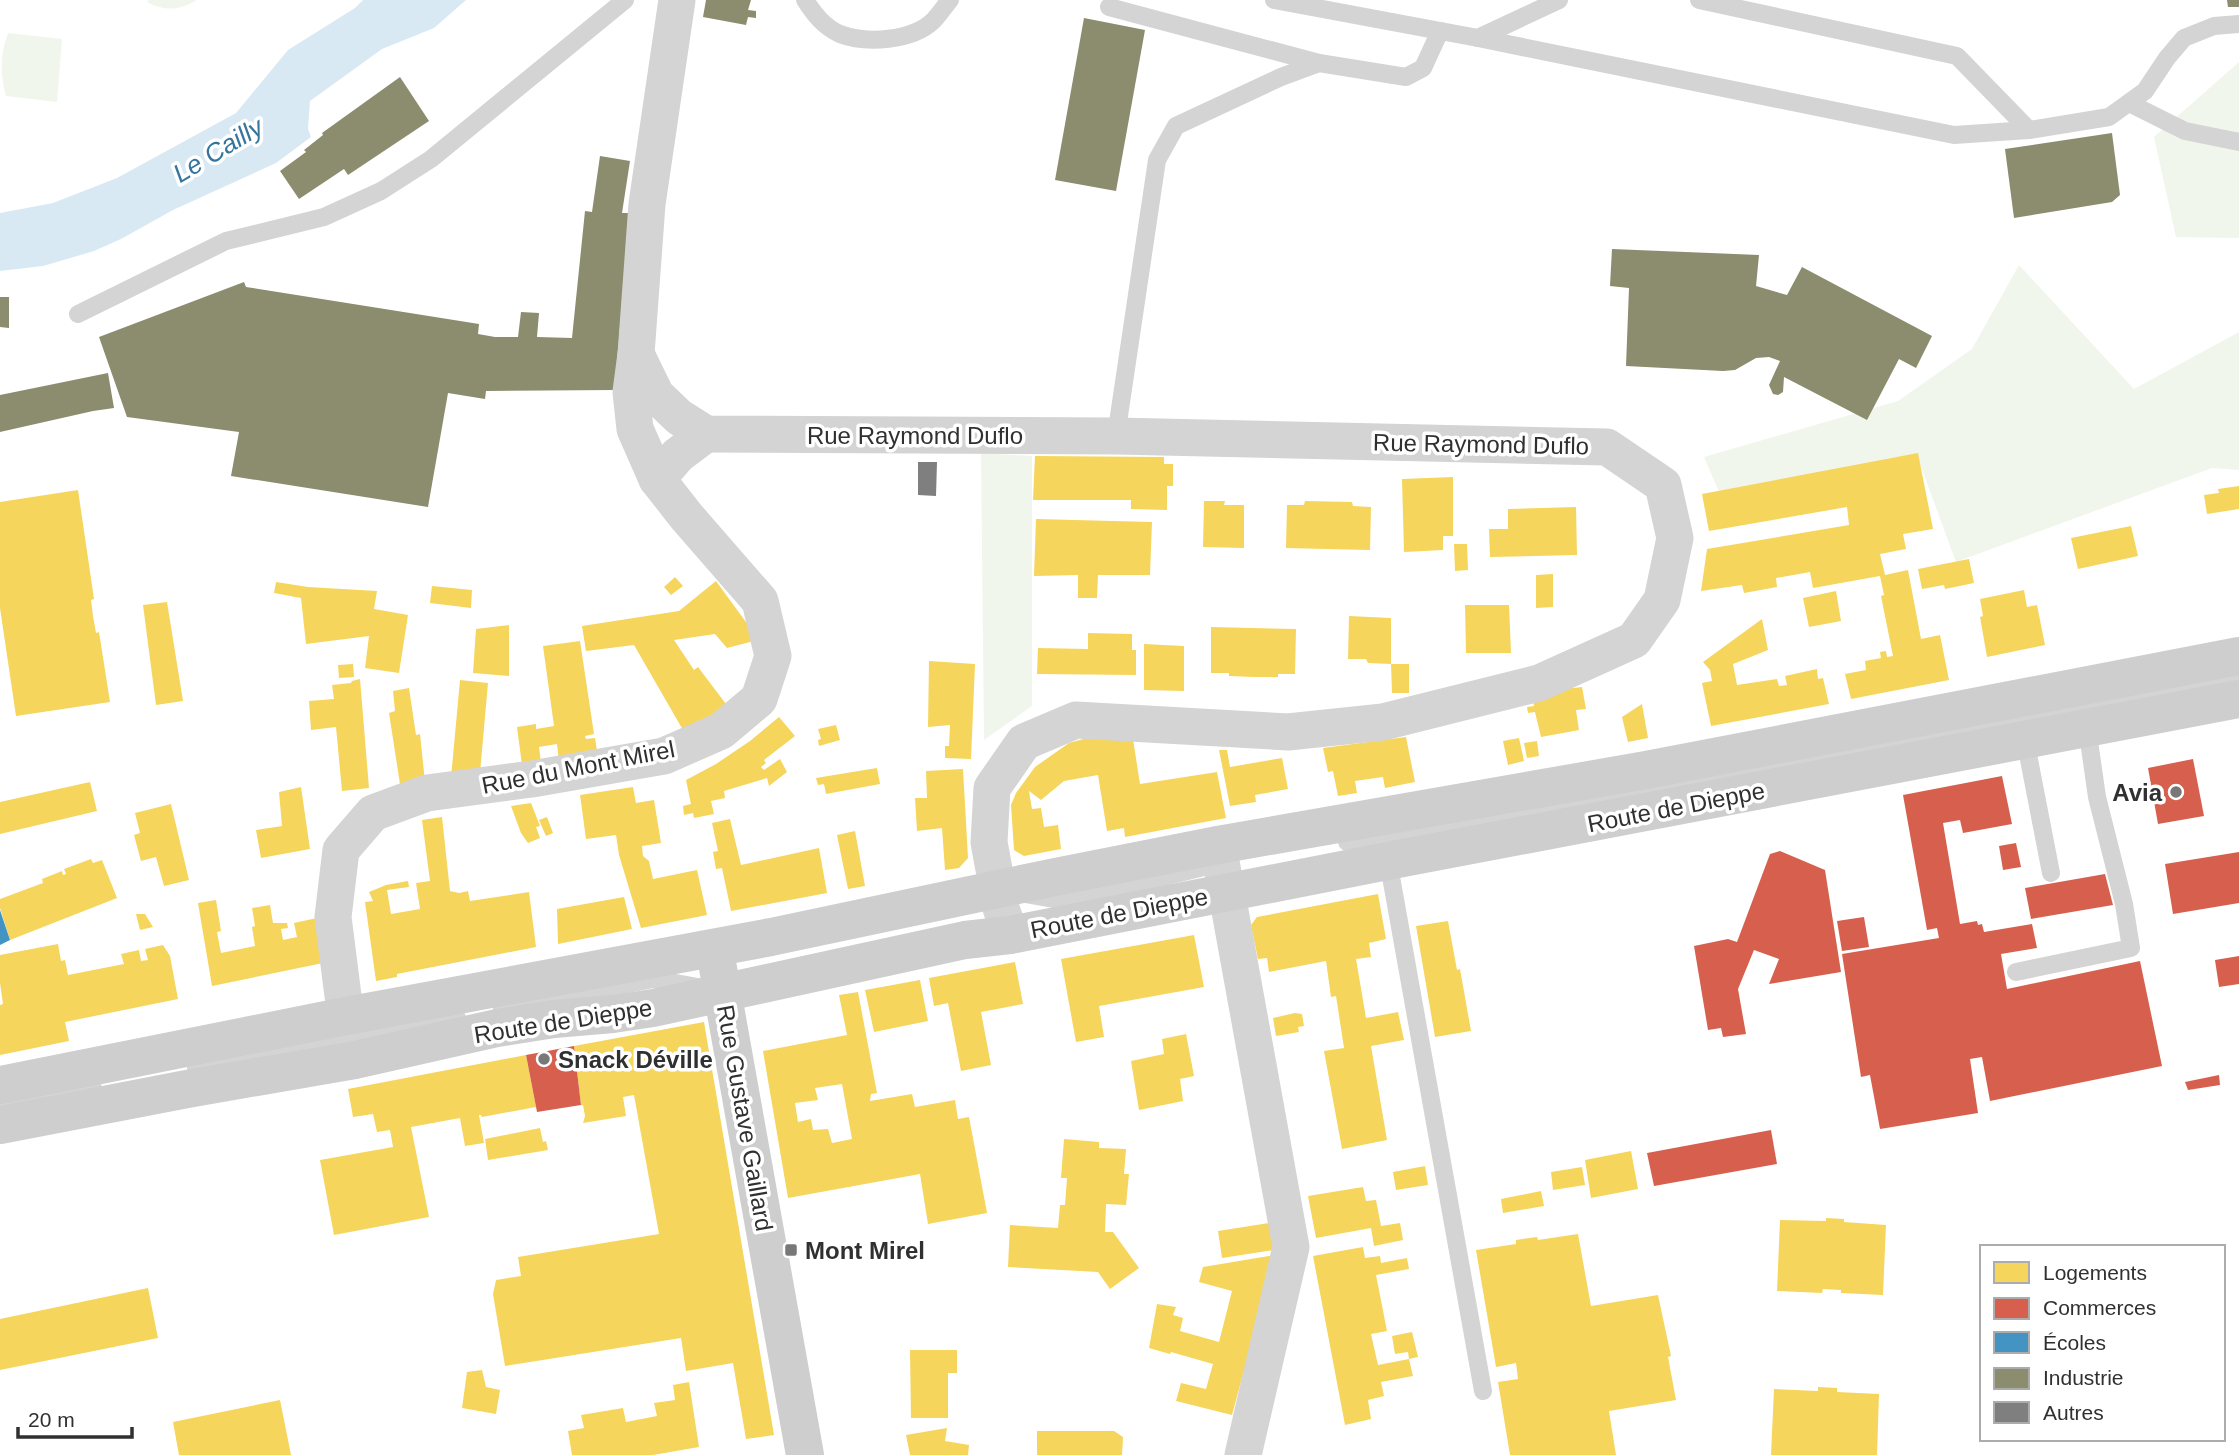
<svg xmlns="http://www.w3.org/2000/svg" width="2239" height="1455" viewBox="0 0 2239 1455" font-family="Helvetica,sans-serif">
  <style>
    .green { fill: #f1f6ec }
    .water { fill: #d8e9f4 }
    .homes { fill: #f6d55c; fill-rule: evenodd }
    .shops { fill: #d6604d }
    .schools { fill: #4393c3 }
    .industry { fill: #8c8c6e }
    .building { fill: #7f7f7f }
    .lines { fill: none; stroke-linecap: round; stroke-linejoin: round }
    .lane { stroke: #d4d4d4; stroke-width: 18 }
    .street { stroke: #d4d4d4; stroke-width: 37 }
    .secondary { stroke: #cecece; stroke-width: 38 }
    .poi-dot { fill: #787878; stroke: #fff; stroke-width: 2.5 }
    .labels { text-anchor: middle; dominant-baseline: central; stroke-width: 7; stroke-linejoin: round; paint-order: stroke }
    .street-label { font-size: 24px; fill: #303030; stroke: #fff }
    .poi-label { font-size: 24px; font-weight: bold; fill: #303030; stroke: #fff; text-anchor: start }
    .water-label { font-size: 26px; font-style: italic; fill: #35749c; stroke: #fff }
  </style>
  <rect width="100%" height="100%" fill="#fff"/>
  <g class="green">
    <path d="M149,0H197C180,10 165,12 147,2Z"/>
    <path d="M8,33L62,39L57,102L6,96C0,74 0,55 8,33Z"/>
    <path d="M2239,62V238L2176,237L2154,137Z"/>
    <path d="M2019,265L2134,389L2239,332V470L2212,468L1956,562L1920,464L1719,492L1704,457L1898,401L1972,349Z"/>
    <path d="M981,453L1032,456V706L984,740Z"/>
  </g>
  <path class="water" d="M363,0H466L434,28L382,49L310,101L308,129L311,137L276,163L173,210L121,239L94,251L43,266L0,271V213L53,203L117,178L236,113L288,50L355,8Z"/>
  <g class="homes">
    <path d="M1918,453L1933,529L1903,534L1906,549L1880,554L1885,575L1908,570L1921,639L1940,635L1949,680L1851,699L1845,674L1866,670L1865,661L1881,658L1880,652L1886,651L1887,657L1893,656L1881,596L1884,595L1880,576L1813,588L1810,572L1776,578L1777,587L1744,593L1742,585L1701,591L1707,549L1849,525L1847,507L1709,531L1702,494Z"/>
    <path d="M1035,456L1164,457V464H1173V486H1167V510L1131,509V500H1033Z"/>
    <path d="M1453,477V536H1443V550L1404,552L1402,479Z"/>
    <path d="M2239,486V509L2207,514L2204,495L2219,493L2218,489Z"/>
    <path d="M78,490L94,599L91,600L93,616L96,633L99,632L110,702L16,716L0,608V502Z"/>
    <path d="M1204,501H1225L1224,505H1244V548L1203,547Z"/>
    <path d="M1305,501L1352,502L1353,506L1371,507L1370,550L1286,548L1287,505H1304Z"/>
    <path d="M1576,507L1577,555L1490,557L1489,529H1508V509Z"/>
    <path d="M1036,519L1152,522L1150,575H1098L1097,598H1078V575L1034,576Z"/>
    <path d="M2131,526L2138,556L2078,569L2071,538Z"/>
    <path d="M1454,544H1467L1468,570L1455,571Z"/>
    <path d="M1969,559L1974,583L1945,589L1944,585L1922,589L1918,569Z"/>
    <path d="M1553,574V607L1536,608V575Z"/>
    <path d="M675,577L683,586L671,595L664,587Z"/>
    <path d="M716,581L751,629L754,641L727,648L715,634L674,640L694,670L698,667L729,708L687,737L634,645L586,651L582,626L679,611Z"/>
    <path d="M276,582L308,587L377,591L374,609L408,615L399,673L365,668L369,636L306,644L301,598L274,593Z"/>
    <path d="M432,586L472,590L471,608L430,603Z"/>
    <path d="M2024,590L2027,607L2037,605L2045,645L1987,657L1980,617L1983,616L1980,599Z"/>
    <path d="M1836,591L1841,621L1809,627L1803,598Z"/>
    <path d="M167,602L183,701L156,705L143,605Z"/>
    <path d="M1465,605H1509L1511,653H1466Z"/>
    <path d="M1349,616L1391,618V664L1368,663L1366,659H1348Z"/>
    <path d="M1762,619L1768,650L1733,664L1737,685L1777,679L1779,686L1787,685L1785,676L1817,669L1818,679L1823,678L1829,704L1711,726L1702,683L1712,681L1710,670L1703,662Z"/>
    <path d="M509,625V676L473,673L476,629Z"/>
    <path d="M1211,627L1296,629L1295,674H1278V677H1253L1229,676V673H1211Z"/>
    <path d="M1088,633L1132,634V650H1136V675L1037,674L1038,648L1088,649Z"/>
    <path d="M580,641L594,734L585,736L586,739L595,738L598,757L559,761L557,744L539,747L541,763L522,765L517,727L536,724V729L554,726L543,646Z"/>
    <path d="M1144,644L1184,646V691L1144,690Z"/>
    <path d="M929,661L975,664L971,759L945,758V746H949L950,725L928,727Z"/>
    <path d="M353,664L354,677L339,678L338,665Z"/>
    <path d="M1391,664H1409V693H1392Z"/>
    <path d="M360,679L369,788L342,791L336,727L311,730L309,701L334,699L332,685L351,683L352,681Z"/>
    <path d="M460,680L488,683L480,773L451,778Z"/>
    <path d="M1572,684L1573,688L1582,687L1586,709L1576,710L1579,730L1541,737L1535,712L1528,713L1527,707L1534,706L1533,701Z"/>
    <path d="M409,688L416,735L420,734L425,782L400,784L389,713L395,711L393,691Z"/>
    <path d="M1642,704L1648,738L1628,742L1622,717Z"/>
    <path d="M779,717L795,736L764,760L766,763L761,767L764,770L780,759L787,772L769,786L767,778L724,791L725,798L711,801L714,814L694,818L693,813L684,815L683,806L691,804L686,780L716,764L750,741Z"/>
    <path d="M836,725L840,740L819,746L818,740L821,739L818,729Z"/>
    <path d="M1406,737L1415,782L1385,788L1383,777L1355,781L1357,793L1338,796L1333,771L1328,772L1323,748Z"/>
    <path d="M1087,738L1133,739L1140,784L1217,772L1226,818L1125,837L1124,828L1107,831L1098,775L1064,781L1041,800L1029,791L1032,809L1041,808L1044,827L1058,825L1061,849L1024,856L1014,850L1011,805L1016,793L1035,767L1069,743Z"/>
    <path d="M1519,738L1524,761L1508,765L1503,741Z"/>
    <path d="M1537,741L1539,756L1527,758L1524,743Z"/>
    <path d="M1219,750H1227L1230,767L1282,758L1288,789L1255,795L1256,802L1230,806Z"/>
    <path d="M877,768L880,784L826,794L824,784L818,785L816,778Z"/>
    <path d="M963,769L968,858L959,868L945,870L942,828L917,831L915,798H927L926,771Z"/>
    <path d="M90,782L97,811L0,834V802Z"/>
    <path d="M301,787L310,849L261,858L256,830L282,826L279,792Z"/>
    <path d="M633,787L636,803L654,800L661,843L642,846L643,856L649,861L653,879L697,870L707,915L641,928L619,855L616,835L586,839L580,795Z"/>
    <path d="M531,803L540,826L536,827L540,838L528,843L521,833L511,806Z"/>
    <path d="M171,804L189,880L164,886L156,857L141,861L134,835L140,833L135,813Z"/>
    <path d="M442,817L450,891L459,893L468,891L470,901L529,892L536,947L397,974V977L376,981L365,902L373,901L369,892L386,885L408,881L409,887L387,890L391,914L420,909L416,883L430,881L422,820Z"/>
    <path d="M547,817L553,833L546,836L539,820Z"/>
    <path d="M730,819L741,865L819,848L827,893L731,911L722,868L716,869L713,852L718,851L712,823Z"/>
    <path d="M855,831L865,886L848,889L837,835Z"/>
    <path d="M91,859L93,863L102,860L117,898L10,940L0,908V899L43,883L42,879L62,871L63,875L66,874L64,869Z"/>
    <path d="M1378,894L1386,939L1369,943L1371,957L1356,959L1366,1018L1398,1012L1404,1040L1371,1046L1387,1140L1342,1149L1324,1051L1344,1048L1336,996L1331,997L1326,961L1269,972L1267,958L1258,959L1251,925L1257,917Z"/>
    <path d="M624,897L632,929L558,944L557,909Z"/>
    <path d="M216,900L221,931L217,932L221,953L255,946L252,927L255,926L252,908L270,905L273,923H287L288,928L281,929L283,940L297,937L294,923L317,918L323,963L212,986L198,903Z"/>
    <path d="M136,914H145L153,927L140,930Z"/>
    <path d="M1448,921L1457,970L1460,969L1471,1031L1435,1037L1416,926Z"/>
    <path d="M1194,935L1204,987L1099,1006L1104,1037L1076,1042L1061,959Z"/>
    <path d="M58,944L61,961L65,960L68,975L124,964L121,954L139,950L141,961L148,960L145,949L163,945L170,956L178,999L65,1022L69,1041L0,1055V1005L3,1004L0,983V955Z"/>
    <path d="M1015,962L1023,1004L981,1012L991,1065L961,1071L948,1003L934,1006L929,978Z"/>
    <path d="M920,980L928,1021L874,1032L865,990Z"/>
    <path d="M858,992L877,1093L871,1094L870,1101L912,1094L915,1107L955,1100L958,1119L969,1117L987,1213L928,1224L920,1174L788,1198L763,1051L847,1035L839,995ZM842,1084L852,1139L832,1143L828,1129L813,1130L811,1119L798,1122L795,1103L818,1100L815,1088Z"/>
    <path d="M1295,1013L1302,1014L1304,1026L1298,1027L1299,1032L1276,1036L1273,1018Z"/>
    <path d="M704,1022L774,1435L746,1439L733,1363L686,1371L681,1338L505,1366L493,1294L496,1280L521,1276L518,1257L659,1234L634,1095L623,1097L626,1116L583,1123L585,1116L583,1105H581L574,1046Z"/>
    <path d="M1186,1034L1194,1076L1180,1079L1183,1101L1139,1110L1131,1061L1164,1054L1162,1039Z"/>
    <path d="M526,1055L536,1107L482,1117L481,1115H479L484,1143L465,1146L460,1118L411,1127L429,1217L334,1235L320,1160L393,1147L390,1130L377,1132L373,1114L353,1117L348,1089Z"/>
    <path d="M540,1128L543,1142L546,1141L548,1150L488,1160L485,1139Z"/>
    <path d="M1064,1139L1099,1142V1148L1126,1149L1124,1174H1129L1126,1205L1106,1204L1105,1232H1113L1139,1268L1110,1289L1098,1272L1008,1267L1010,1225L1058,1228L1060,1205H1065L1067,1178H1061Z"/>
    <path d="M1631,1151L1638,1189L1591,1198L1585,1160Z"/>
    <path d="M1425,1166L1428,1185L1396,1190L1393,1172Z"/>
    <path d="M1582,1167L1585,1185L1553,1190L1551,1172Z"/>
    <path d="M1363,1187L1366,1201L1376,1200L1381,1226L1400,1223L1403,1240L1374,1246L1371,1228L1316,1238L1308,1196Z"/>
    <path d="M1541,1191L1544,1206L1503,1213L1501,1199Z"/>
    <path d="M1826,1218L1844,1219V1222L1886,1225L1883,1295L1841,1293V1290L1823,1289L1822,1293L1777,1291L1780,1220L1826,1221Z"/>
    <path d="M1269,1223L1274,1250L1222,1258L1218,1231Z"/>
    <path d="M1578,1234L1591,1306L1658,1295L1671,1356L1668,1357L1676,1400L1609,1411L1616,1455H1510L1498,1382L1518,1379L1516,1363L1496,1367L1476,1250L1516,1244V1240L1537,1237L1538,1240Z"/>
    <path d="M1363,1247L1365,1258L1380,1256L1381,1263L1407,1258L1409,1269L1376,1275L1387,1331L1371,1334L1378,1365L1409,1359L1413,1376L1381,1382L1384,1396L1368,1400L1371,1419L1345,1425L1313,1256Z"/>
    <path d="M1275,1255L1232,1415L1176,1401L1181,1383L1206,1389L1213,1364L1171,1352L1170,1354L1149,1348L1157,1304L1176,1307L1173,1315L1183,1318L1180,1331L1219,1342L1232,1291L1199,1282L1203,1267Z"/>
    <path d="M148,1288L158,1338L0,1370V1319Z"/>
    <path d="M1412,1332L1418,1357L1409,1359L1408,1352L1395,1354L1392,1336Z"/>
    <path d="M910,1350H957V1373H948V1418H911Z"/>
    <path d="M482,1370L486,1387L500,1390L496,1414L462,1408L467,1372Z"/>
    <path d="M689,1382L699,1447L653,1455H572L568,1431L584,1428L581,1415L623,1408L626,1422L657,1416L654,1403L675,1400L673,1385Z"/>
    <path d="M1818,1387L1837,1388V1392L1879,1394L1877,1455H1771L1774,1389L1818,1391Z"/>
    <path d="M280,1400L291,1455H179L173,1422Z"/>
    <path d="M947,1428L945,1441L969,1445L968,1455H910L906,1435Z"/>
    <path d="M1037,1431H1114L1123,1437L1122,1455H1037Z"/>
  </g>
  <g class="shops">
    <path d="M2193,759L2204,816L2158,824L2148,768Z"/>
    <path d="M2002,776L2012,824L1963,833L1960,820L1943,823L1960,924L1977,921L1978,925L1982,924L1984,932L2032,924L2037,948L2001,954L2007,989L2140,961L2162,1066L1990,1101L1982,1057L1970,1059L1978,1113L1880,1129L1870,1075L1861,1077L1842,954L1939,938L1937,928L1927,930L1903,795Z"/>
    <path d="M2016,843L2021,867L2003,870L1999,846Z"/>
    <path d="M1780,851L1825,870L1841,972L1769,984L1779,959L1754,950L1738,989L1746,1034L1723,1037L1721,1028L1708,1030L1694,946L1728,939L1737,942L1770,854Z"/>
    <path d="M2239,852V903L2173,914L2165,864Z"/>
    <path d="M2105,874L2113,905L2031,919L2025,888Z"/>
    <path d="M1864,917L1869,947L1842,951L1837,921Z"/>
    <path d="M2239,956V984L2219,987L2215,960Z"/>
    <path d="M574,1046L581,1105L537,1112L526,1055Z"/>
    <path d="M2219,1075L2220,1085L2188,1090L2185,1082Z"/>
    <path d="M1771,1130L1777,1164L1654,1186L1647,1153Z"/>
  </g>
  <path class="schools" d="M0,910L10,940L0,945Z"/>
  <g class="industry">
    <path d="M706,0H751L748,10L756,11V18L748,17L746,25L703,17Z"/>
    <path d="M2227,0H2239V7H2228Z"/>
    <path d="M1084,18L1145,30L1116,191L1055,180Z"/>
    <path d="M400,77L429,121L348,175L344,169L299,199L280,171L306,152L304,150L323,135L322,133Z"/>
    <path d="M2112,133L2120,195L2112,202L2014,218L2005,149Z"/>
    <path d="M600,156L630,161L622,213H629L615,390L486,391L485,399L448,393L428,507L231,476L239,432L127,417L99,337L244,282L246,287L479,324L478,334L495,337H518L521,312L539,313L537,337L572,338L585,211L592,212Z"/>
    <path d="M1612,249L1759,255L1756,286L1787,295L1802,267L1932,336L1916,368L1899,359L1867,420L1784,377L1783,392L1778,395L1773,394L1769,385L1780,361L1769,357L1756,358L1735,370L1723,371L1626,366L1629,288L1610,286Z"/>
    <path d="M0,297H9V328L0,327Z"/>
    <path d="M108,373L114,408L93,411L0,432V395Z"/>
  </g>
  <path class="building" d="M918,462H937L936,496L918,495Z"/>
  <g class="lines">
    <g class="lane">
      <path d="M805,0C814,14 824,27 840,34C866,44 912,41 933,21C939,15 944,7 950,0"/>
      <path d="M1274,0L1478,38L1954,135L2029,130L2109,117L2145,91L2167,58L2184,38L2214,26L2239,24"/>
      <path d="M1699,0L1957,56L2029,130"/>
      <path d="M1109,7L1319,63"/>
      <path d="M1478,38L1559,0"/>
      <path d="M2129,103L2185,131L2239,142"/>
      <path d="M78,314L226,241L324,217L381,191L431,159L625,0"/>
      <path d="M1116,436L1157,160L1176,126L1281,77L1319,63L1406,77L1423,68L1440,31"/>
      <path d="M2025,739L2051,873"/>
      <path d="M1347,842L1582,802L2239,678"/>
      <path d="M1388,860L1483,1391"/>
      <path d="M1025,894L1065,901L1220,863"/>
      <path d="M2016,972L2131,948L2124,904L2097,797L2087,727"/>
      <path d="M502,1009L653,979L698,987"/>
      <path d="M196,1068L457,1018"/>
      <path d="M0,1105L93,1088"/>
    </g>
    <g class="street">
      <path d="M636,354L656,395L679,417L706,434L1116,436L1607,447L1663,485L1675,538L1662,600L1634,640L1539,683L1383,722L1288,732L1076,720L1024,742L992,788L989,842L1001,908L1010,935"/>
      <path d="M657,479L678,455L706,434"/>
      <path d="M1218,845L1291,1247L1243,1455"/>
      <path d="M355,1060L343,996L333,917L341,850L373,813L427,793L532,779L664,756L721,731L759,699L773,656L760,601L686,516L657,479L635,429L631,392L636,354L647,204L677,0"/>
    </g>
    <g class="secondary">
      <path d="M718,968L805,1455"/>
      <path d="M0,1085L346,1016L771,937L1055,877L1218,845L1646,770L2239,656"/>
      <path d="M0,1125L187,1089L355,1060L497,1028L554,1019L613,1014L653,1008L965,940L1010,935C1419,853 1829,778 2239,699"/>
    </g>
  </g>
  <g class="poi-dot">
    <circle cx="2176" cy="792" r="7"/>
    <circle cx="544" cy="1059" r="7"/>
    <rect x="784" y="1243" width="14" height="14" rx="3.5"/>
  </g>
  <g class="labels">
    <g class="street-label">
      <text x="915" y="435">Rue Raymond Duflo</text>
      <text transform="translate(1481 444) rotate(1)">Rue Raymond Duflo</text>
      <text transform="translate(578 767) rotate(-11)">Rue du Mont Mirel</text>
      <text transform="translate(1676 807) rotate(-11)">Route de Dieppe</text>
      <text transform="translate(1119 913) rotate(-11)">Route de Dieppe</text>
      <text transform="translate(563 1021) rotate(-9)">Route de Dieppe</text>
      <text transform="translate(745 1118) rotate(80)">Rue Gustave Gaillard</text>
    </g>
    <g class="poi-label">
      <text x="2162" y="792" text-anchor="end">Avia</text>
      <text x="558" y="1059">Snack Déville</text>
      <text x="805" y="1250">Mont Mirel</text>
    </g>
    <g class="water-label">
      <text transform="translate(218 150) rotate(-31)">Le Cailly</text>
    </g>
  </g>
  <rect x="1980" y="1245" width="245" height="196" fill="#ffffff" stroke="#acacac" stroke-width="2"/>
  <rect x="1994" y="1262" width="35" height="21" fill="#f6d55c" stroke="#acacac" stroke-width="2"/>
  <text x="2043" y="1280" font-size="21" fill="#303030">Logements</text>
  <rect x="1994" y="1298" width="35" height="21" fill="#d6604d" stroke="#acacac" stroke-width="2"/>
  <text x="2043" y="1315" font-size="21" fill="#303030">Commerces</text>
  <rect x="1994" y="1332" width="35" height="21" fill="#4393c3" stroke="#acacac" stroke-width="2"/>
  <text x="2043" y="1350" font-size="21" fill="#303030">Écoles</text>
  <rect x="1994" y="1368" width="35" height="21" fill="#8c8c6e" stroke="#acacac" stroke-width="2"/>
  <text x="2043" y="1385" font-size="21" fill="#303030">Industrie</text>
  <rect x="1994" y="1402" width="35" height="21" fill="#7f7f7f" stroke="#acacac" stroke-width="2"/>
  <text x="2043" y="1420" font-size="21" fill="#303030">Autres</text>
  <path d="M18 1427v10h114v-10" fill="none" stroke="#303030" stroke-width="3.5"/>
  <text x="28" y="1427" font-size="21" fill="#303030" stroke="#ffffff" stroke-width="5" paint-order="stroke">20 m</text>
</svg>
